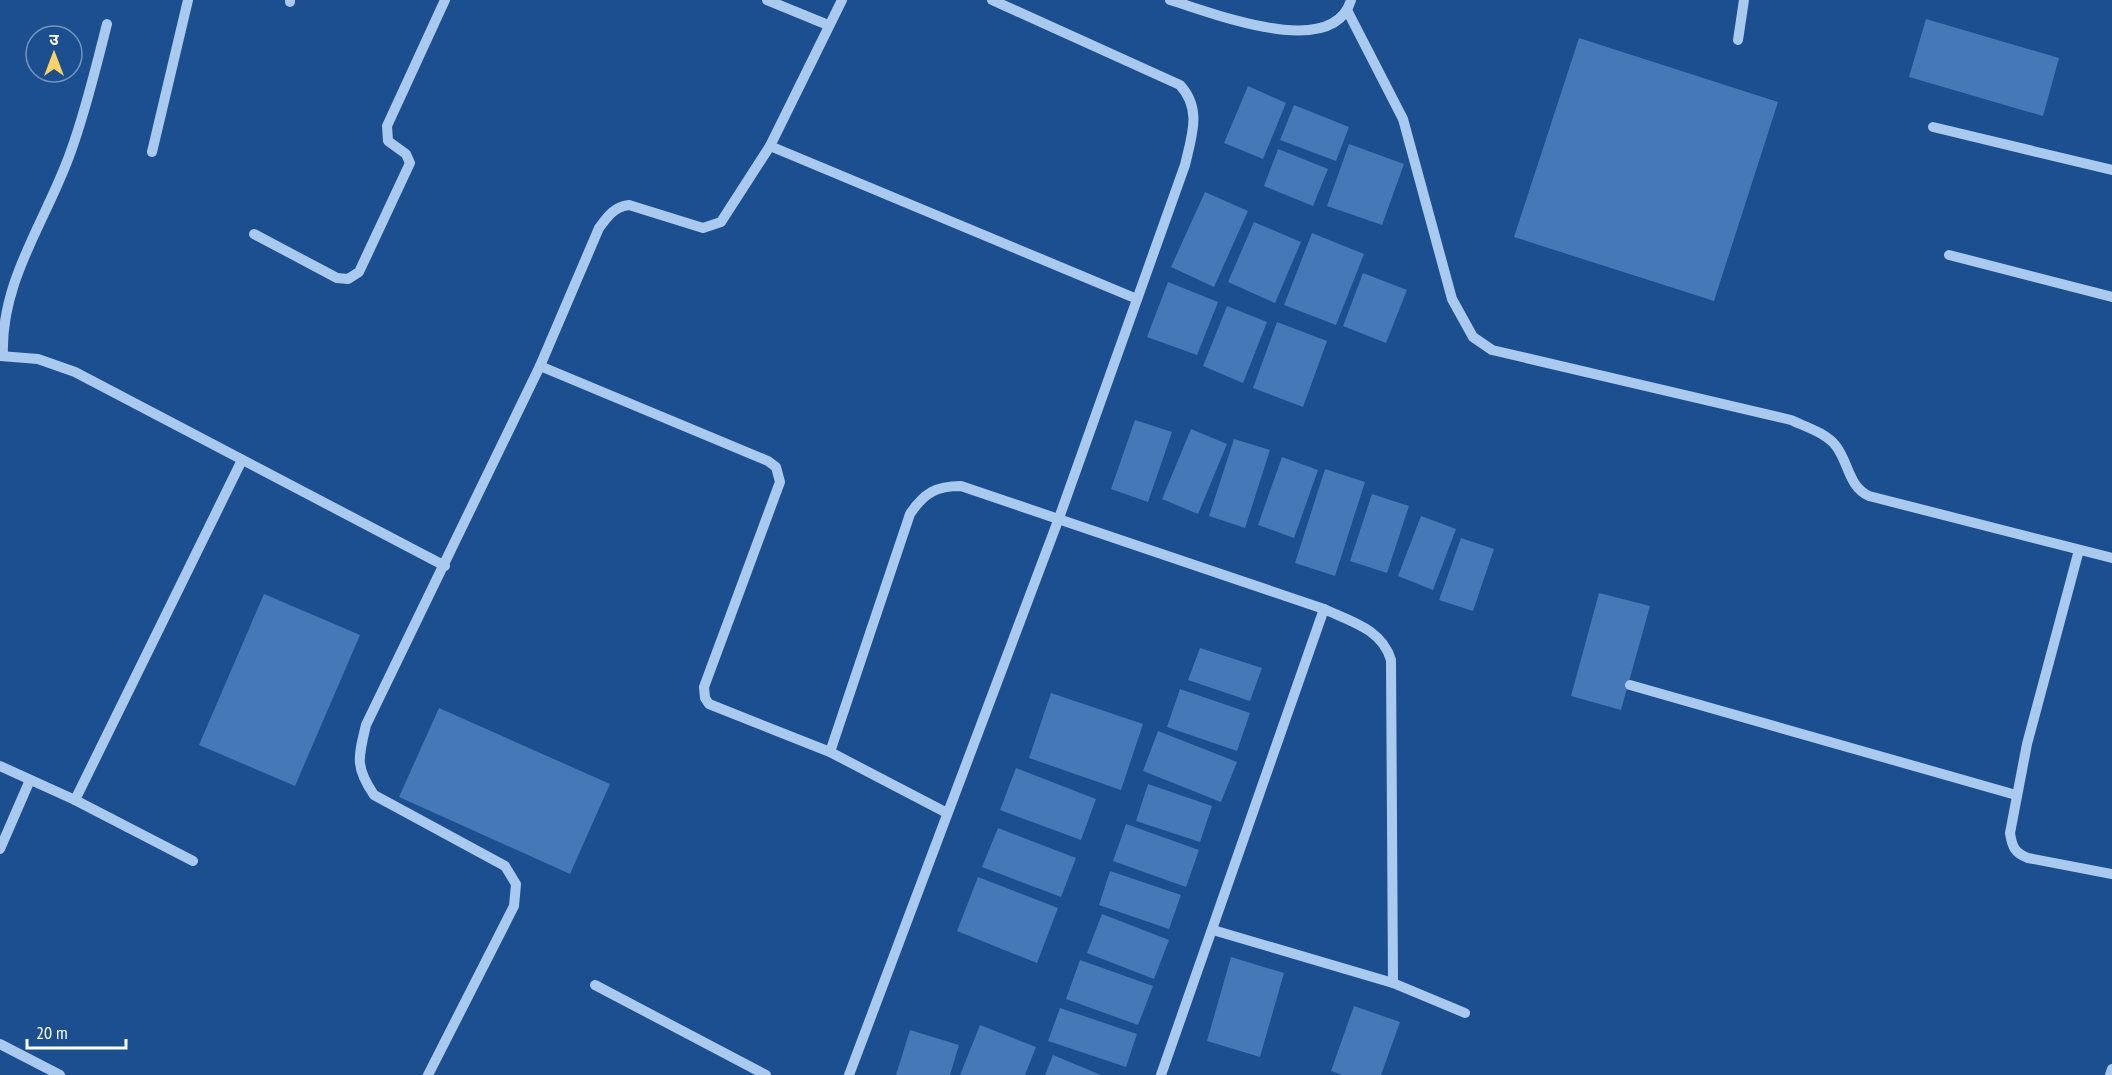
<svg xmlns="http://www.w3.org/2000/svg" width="2112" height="1075" viewBox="0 0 2112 1075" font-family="'PT Sans Narrow','Noto Sans Devanagari',sans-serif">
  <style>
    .building { fill: #4478b7 }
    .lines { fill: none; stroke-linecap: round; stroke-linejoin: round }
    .minor { stroke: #a9c9ee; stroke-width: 10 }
  </style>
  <rect width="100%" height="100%" fill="#1b4f8f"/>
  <g class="building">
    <path d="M1926,19L2059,58L2043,116L1909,77Z"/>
    <path d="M1579,38L1778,102L1714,301L1514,237Z"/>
    <path d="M1248,86L1286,103L1263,159L1224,143Z"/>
    <path d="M1294,105L1349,127L1336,161L1280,140Z"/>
    <path d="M1349,144L1404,164L1382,225L1327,206Z"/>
    <path d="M1278,149L1328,169L1313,206L1264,186Z"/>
    <path d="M1205,192L1248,211L1214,287L1171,267Z"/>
    <path d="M1254,222L1301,242L1275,303L1228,282Z"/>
    <path d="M1312,233L1364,254L1336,325L1284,305Z"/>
    <path d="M1363,273L1407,290L1386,343L1343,326Z"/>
    <path d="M1168,282L1218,302L1197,355L1147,337Z"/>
    <path d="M1227,306L1267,322L1243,383L1203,366Z"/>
    <path d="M1277,322L1327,341L1303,407L1253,388Z"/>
    <path d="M1135,420L1172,432L1148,502L1111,489Z"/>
    <path d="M1191,429L1227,444L1198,514L1162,499Z"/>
    <path d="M1234,439L1270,450L1245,528L1209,516Z"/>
    <path d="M1282,457L1318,470L1294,538L1258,525Z"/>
    <path d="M1325,469L1365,482L1335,576L1295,563Z"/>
    <path d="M1372,494L1409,506L1387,573L1350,561Z"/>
    <path d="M1421,516L1456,529L1433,590L1398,576Z"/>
    <path d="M1461,538L1494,549L1473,611L1439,600Z"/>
    <path d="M1599,593L1650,606L1621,710L1571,696Z"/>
    <path d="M264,594L360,635L295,786L199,745Z"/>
    <path d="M1200,648L1262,668L1250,701L1188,680Z"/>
    <path d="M1180,689L1250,713L1237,751L1167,727Z"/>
    <path d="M1051,693L1143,724L1121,790L1029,758Z"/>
    <path d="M439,708L610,784L570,874L399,797Z"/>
    <path d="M1158,731L1237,762L1221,802L1143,771Z"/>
    <path d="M1016,768L1096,799L1081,840L1000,810Z"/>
    <path d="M1148,784L1212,806L1200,842L1136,821Z"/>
    <path d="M1126,824L1199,850L1186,887L1113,861Z"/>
    <path d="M998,828L1076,858L1061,897L982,867Z"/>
    <path d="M1110,871L1181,895L1169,929L1099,905Z"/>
    <path d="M978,877L1058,908L1037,963L957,931Z"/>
    <path d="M1102,914L1169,940L1154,979L1087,953Z"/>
    <path d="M1231,957L1284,973L1260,1057L1207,1041Z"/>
    <path d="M1080,960L1153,986L1138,1025L1066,999Z"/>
    <path d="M1354,1006L1400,1022L1381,1075H1342L1331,1071Z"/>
    <path d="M1060,1008L1137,1034L1126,1067L1048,1041Z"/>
    <path d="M980,1025L1036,1047L1025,1075H960Z"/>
    <path d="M910,1030L959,1045L950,1075H896Z"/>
    <path d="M1053,1055L1101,1075H1045Z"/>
  </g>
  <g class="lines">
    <g class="minor">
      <path d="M767,0L828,25"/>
      <path d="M1170,0C1211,12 1333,62 1351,0"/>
      <path d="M290,2V0"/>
      <path d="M1348,12L1403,119L1452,299L1473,337L1492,350L1791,420C1806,427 1826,433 1836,446C1849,463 1848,486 1869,496L2112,558"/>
      <path d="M1738,40L1744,0"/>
      <path d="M1933,127L2112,170"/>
      <path d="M770,146L1137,299"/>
      <path d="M152,152L188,0"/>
      <path d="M254,234L337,278L348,279L359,272L410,163L406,154L388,141L387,126L445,0"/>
      <path d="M1949,255L2112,297"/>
      <path d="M0,356L38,359L75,372L445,566"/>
      <path d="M3,356C0,280 47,220 71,151C86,110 96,67 107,24"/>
      <path d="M540,366L768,461L776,467L780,482L704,687L705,698L709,704L830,752L947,813"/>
      <path d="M2079,550L2027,744L2010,833C2012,847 2015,853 2028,858L2112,874"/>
      <path d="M1630,685L2016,795"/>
      <path d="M830,752L910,514C924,493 936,486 961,486L1324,609C1350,621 1382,629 1391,660L1393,983"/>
      <path d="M0,766L75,800L193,861"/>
      <path d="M75,800L242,460"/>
      <path d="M0,849L30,780"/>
      <path d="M1213,930L1393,983L1465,1013"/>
      <path d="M595,985L766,1075"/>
      <path d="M0,1044L60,1075"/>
      <path d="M428,1075L514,906L516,884L505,866L374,795C355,767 358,758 366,725L540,366L599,228C608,216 614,207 629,205L703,228L721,222L770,146L842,0"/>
      <path d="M849,1075L1059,518L1185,165C1192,135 1202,109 1180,85L992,0"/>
      <path d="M1161,1075L1324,609"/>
      <path d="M2110,1075L2112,1069"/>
    </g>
  </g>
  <g transform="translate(54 54)"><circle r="28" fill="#1b4f8f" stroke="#7695bc" stroke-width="1.5"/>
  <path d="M0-4.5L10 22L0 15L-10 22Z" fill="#ffd166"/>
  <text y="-9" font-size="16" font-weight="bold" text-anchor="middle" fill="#ffffff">उ</text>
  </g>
  <path d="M27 1039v9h99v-9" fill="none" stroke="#ffffff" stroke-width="3"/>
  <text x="36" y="1039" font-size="18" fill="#ffffff" stroke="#1b4f8f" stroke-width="4.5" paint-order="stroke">20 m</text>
</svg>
